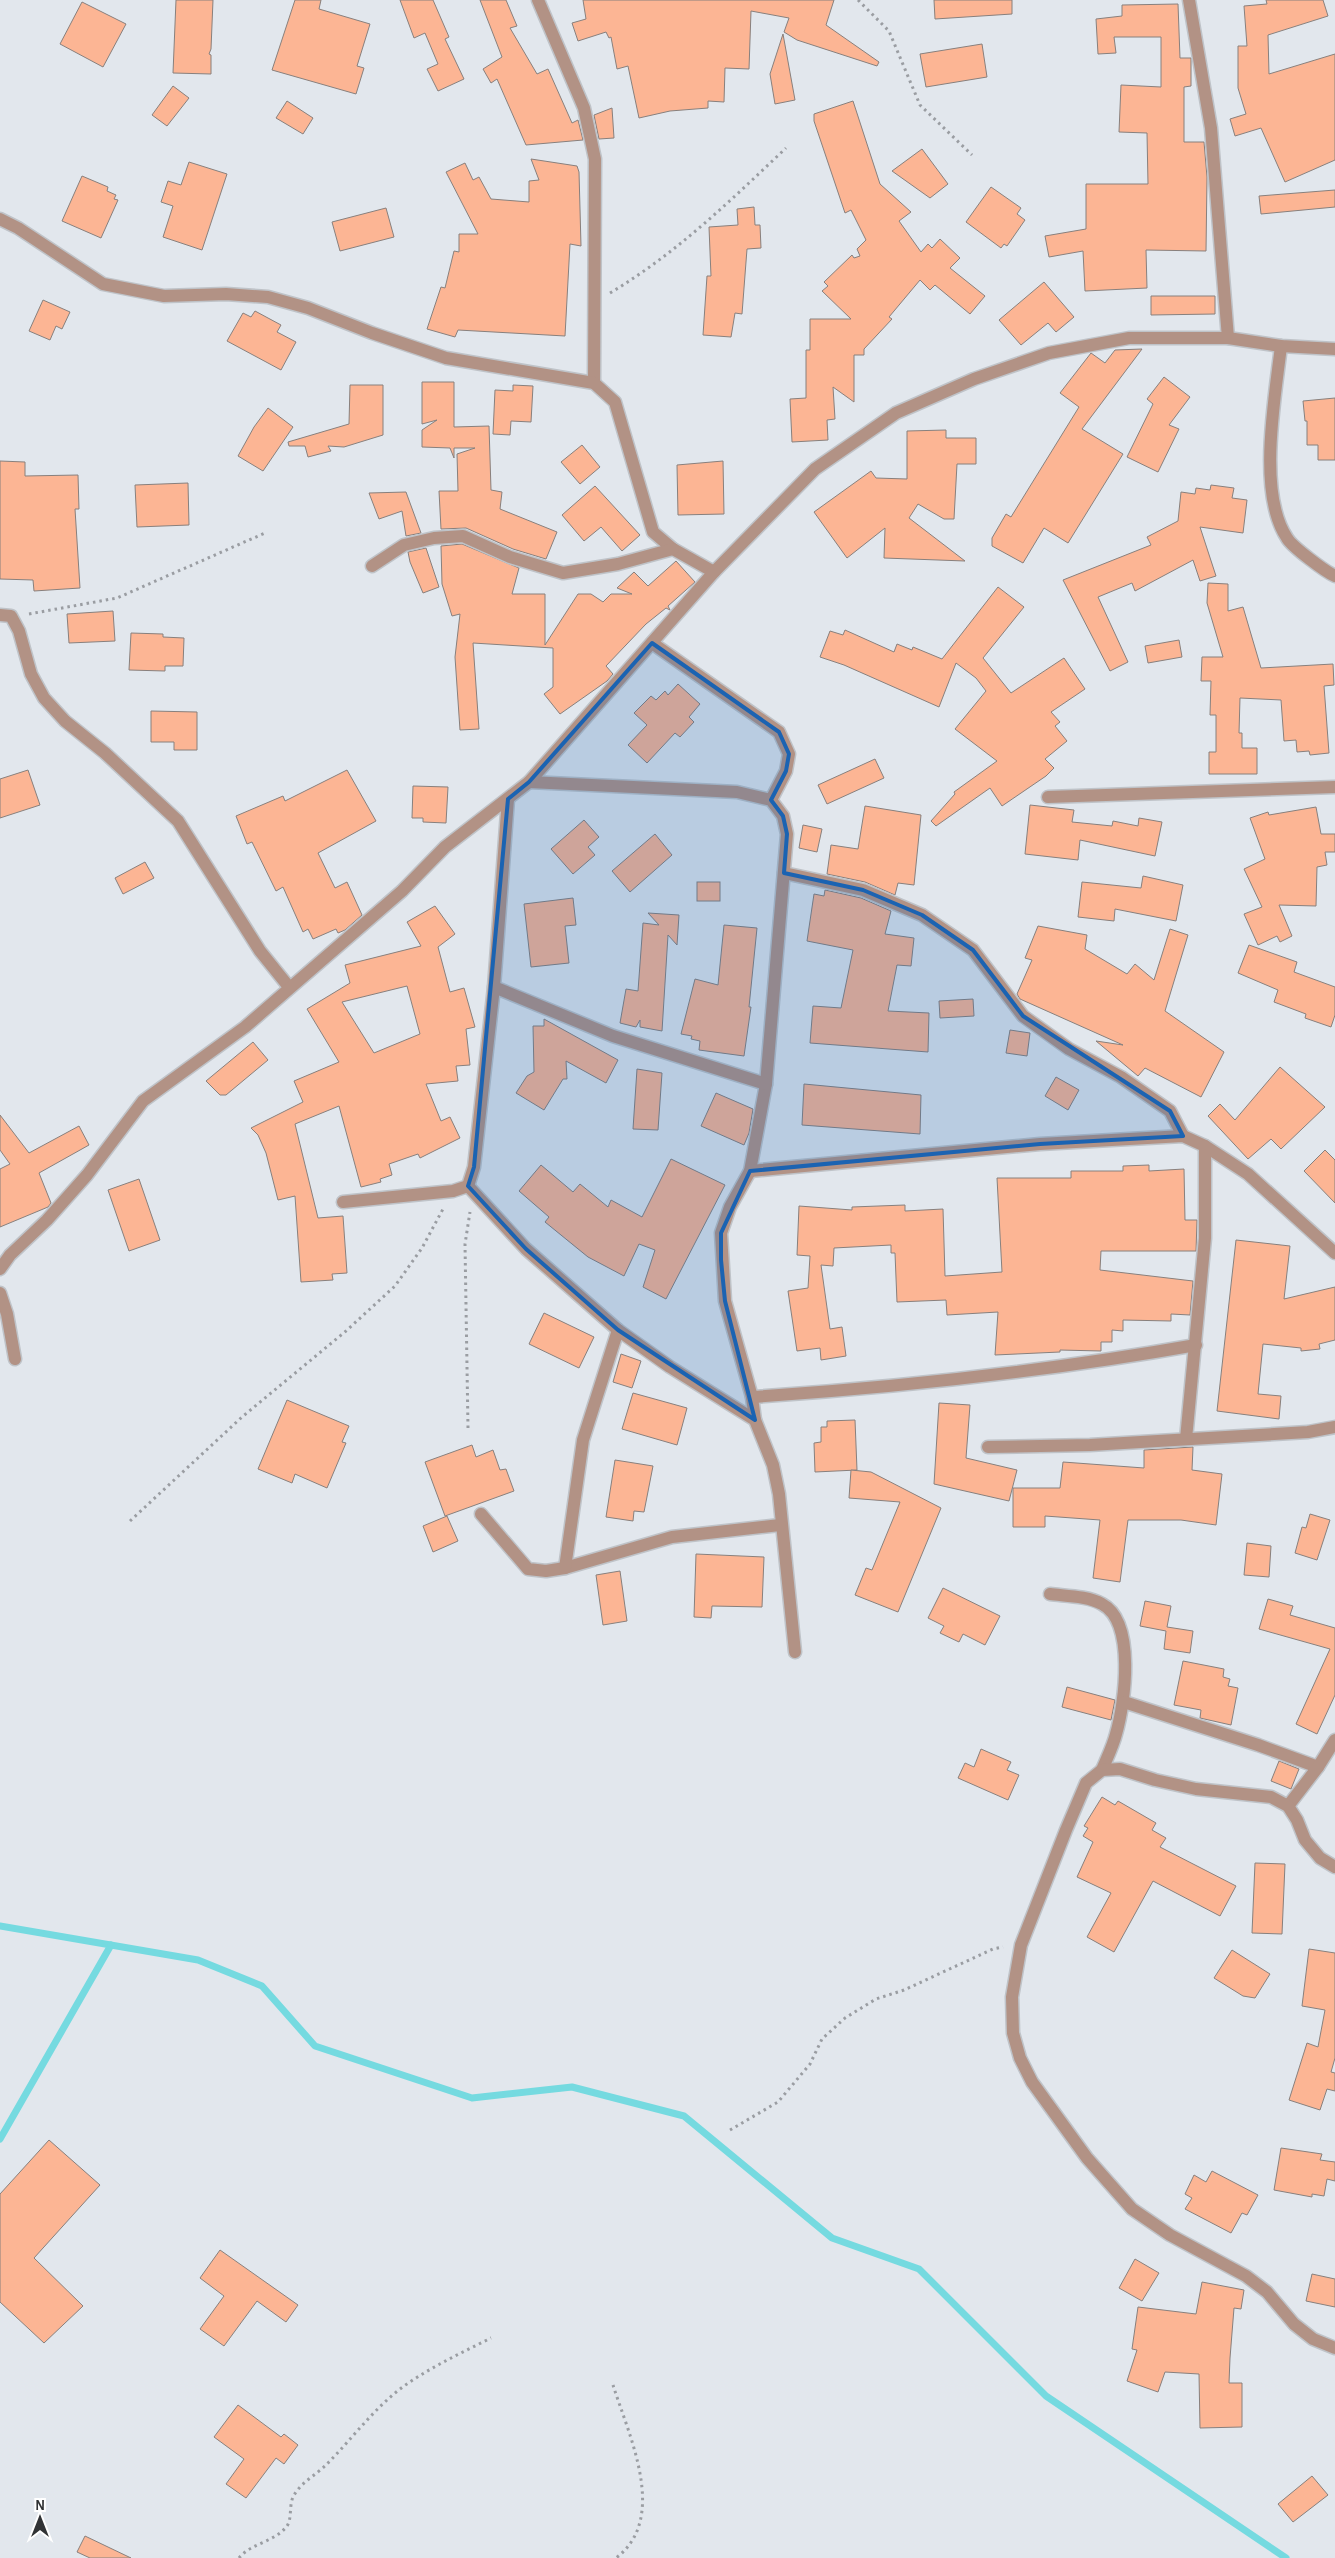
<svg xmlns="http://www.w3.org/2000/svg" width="1335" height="2558" viewBox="0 0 1335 2558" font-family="'Alegreya Sans',sans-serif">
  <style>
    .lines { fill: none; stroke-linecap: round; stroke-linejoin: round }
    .stream { stroke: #75dae0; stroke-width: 7 }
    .building { fill: #fcb594; stroke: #88807d; fill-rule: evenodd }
    .service-casing { stroke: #bfc3c8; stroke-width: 15 }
    .minor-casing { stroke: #bfc3c8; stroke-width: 15 }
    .path { stroke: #9a9da2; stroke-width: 3; stroke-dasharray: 2.5 4; stroke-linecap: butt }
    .service { stroke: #b29285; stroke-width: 12 }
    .minor { stroke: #b29285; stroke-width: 12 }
    .marked { fill: #1b63b2; fill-opacity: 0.2; stroke: #1b63b2; stroke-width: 4; stroke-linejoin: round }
  </style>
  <rect width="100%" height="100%" fill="#e2e7ed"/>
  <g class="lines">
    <g class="stream">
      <path d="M0,1926L198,1960L262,1986L315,2046L472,2098L572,2087L684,2116L832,2238L919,2269L1046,2396L1286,2558"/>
      <path d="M0,2139L111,1945"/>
    </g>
  </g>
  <g class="building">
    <path d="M176,0H213L211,49L209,54L211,55V74L173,73Z"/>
    <path d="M295,0H321L319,9L370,24L357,66L364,68L356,94L272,70Z"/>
    <path d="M400,0H433L449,37L445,39L464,79L438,91L427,69L438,64L425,33L414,38Z"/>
    <path d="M480,0H506L517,26L510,28L537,74L548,69L572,123L578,120L583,140L526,145L497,79L491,83L483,69L502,57Z"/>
    <path d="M583,0H834L826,25L879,62L877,66L797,40L784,32L789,18L751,11L749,69L725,68L724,102L708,101V108L670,111L639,118L628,66L617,69L611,37L609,38L606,32L578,41L572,23L586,19Z"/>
    <path d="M934,0H1012V14L935,19Z"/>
    <path d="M1266,0H1323L1328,16L1268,35L1269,74L1335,54V160L1285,182L1261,128L1235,136L1230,119L1246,114L1238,88V46H1247L1244,6L1267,4Z"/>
    <path d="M82,2L126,24L103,67L60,44Z"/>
    <path d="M1178,4L1180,58H1191V86L1184,87V142H1204L1207,177L1206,251L1146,250L1147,288L1085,291L1083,251L1049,257L1045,236L1086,229V184H1148L1147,133L1119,132L1121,85L1161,87V37H1114L1116,53L1098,54L1096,19L1122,16V5Z"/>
    <path d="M783,34L795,100L775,104L770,74Z"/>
    <path d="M982,44L987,77L926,87L920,54Z"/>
    <path d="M173,86L189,98L167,126L152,115Z"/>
    <path d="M287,101L313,118L303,134L276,118Z"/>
    <path d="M853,101L880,184L911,212L899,221L921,252L928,244L932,248L940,239L960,258L950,268L985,296L970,314L935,285L930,290L920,280L889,317L892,319L864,349V355H854V402L833,387L835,419L827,420L828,440L792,442L790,399L806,398V350H810V319H851L822,291L828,286L824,282L852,255L854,258L860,256L857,249L866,240L851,210L845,213L814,121V114Z"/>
    <path d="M612,108L614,138L599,139L594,115Z"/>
    <path d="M922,149L948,184L930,198L892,171Z"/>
    <path d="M531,159L577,166L579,172L581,246L570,244L565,336L458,330L455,337L427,329L441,287L445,288L454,251L459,252V234H478L446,172L465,163L473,180L479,177L491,199L529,202V181L539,180Z"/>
    <path d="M189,162L227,174L202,250L163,237L173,206L161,202L168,181L181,185Z"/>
    <path d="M82,176L108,187L107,191L116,195L114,199L118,200L101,238L62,221Z"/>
    <path d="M991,187L1021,208L1017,214L1025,220L1007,246L1004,244L1001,248L966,222Z"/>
    <path d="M1335,190V207L1261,214L1259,196Z"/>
    <path d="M754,207L755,225H760L761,248L747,249L742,314L735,313L731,337L703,335L707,276H711L709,227L738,225L737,209Z"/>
    <path d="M386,208L394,237L340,251L332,222Z"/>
    <path d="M1044,282L1074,317L1056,332L1048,323L1021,345L999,320Z"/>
    <path d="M1151,296H1215V314L1151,315Z"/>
    <path d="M43,300L70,312L62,329L56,326L50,340L29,331Z"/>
    <path d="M255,311L281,325L277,332L296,342L281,370L227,341L243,313L251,317Z"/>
    <path d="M1142,349L1082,429L1123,454L1068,543L1044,528L1023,563L992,546V538L1006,514L1011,517L1079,407L1060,393L1091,353L1105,363L1115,350Z"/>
    <path d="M1164,377L1190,397L1169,425L1179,429L1158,472L1127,457L1153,404L1147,399Z"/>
    <path d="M422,382H454V427L489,426L491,490L502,492L500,509L557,532L546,559L513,549L466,528L441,529L439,491H458L457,454L475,448H454V458L450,448L422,447V430L437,420L422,424Z"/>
    <path d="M350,385H383V435L344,447L328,446L331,451L308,457L305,446H289L288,442L349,424Z"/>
    <path d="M513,385L533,386L531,422L511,421L510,435L493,434L495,390L513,391Z"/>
    <path d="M1335,398V460H1318V445H1307V421H1305L1303,401Z"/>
    <path d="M268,408L293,427L263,471L238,456L254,427Z"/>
    <path d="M946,430V438H976V464H957L954,519H944L918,504L909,518L965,561L884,558L885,528L847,558L814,512L871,471L876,478L907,479V431Z"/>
    <path d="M582,445L600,467L580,484L561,462Z"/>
    <path d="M0,461L25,462V476L78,475L79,509H75L80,588L34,591L33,580L0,579Z"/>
    <path d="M723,461L724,514L678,515L677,465Z"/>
    <path d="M188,483L189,525L137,527L135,485Z"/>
    <path d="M1211,485L1234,488L1232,498L1247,500L1243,533L1200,527L1216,576L1200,581L1193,560L1135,591L1132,583L1098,597L1128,662L1110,671L1063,580L1151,545L1147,537L1178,521L1181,492L1195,494L1196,488L1210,490Z"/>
    <path d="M595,486L640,535L622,551L601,527L584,541L562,515Z"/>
    <path d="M406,492L421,533L406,536L402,511L379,519L369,493Z"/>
    <path d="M462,544L519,568L512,594H545V645L578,594H591L603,602L611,594H632L617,588L634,572L648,586L676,561L695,582L668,606L670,610L666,608L646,624L606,666L613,674L607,681L560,714L544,694L553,687V648L473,643L479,729L460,730L455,657L460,614L452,616L442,584L441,546Z"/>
    <path d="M426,548L439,587L423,593L410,562L408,552Z"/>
    <path d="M1208,583L1228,584V611L1243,607L1261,668L1333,664L1334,685L1324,686L1329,753L1310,755L1309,751L1297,752L1296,740L1284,741L1281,700L1240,698L1239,733H1242V748H1257V774H1209V752H1216V715H1210L1211,681H1201L1202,657H1223L1207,603Z"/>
    <path d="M998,587L1024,607L983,658L1011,693L1064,658L1085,689L1051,712L1060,722L1055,726L1067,741L1045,759L1054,768L1046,776L1002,806L990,788L936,826L931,821L955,794L954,792L997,761L955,729L986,691L976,678L956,663L939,707L844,665L820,657L830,631L843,635L845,630L894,652L897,644L912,650L913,647L942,659Z"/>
    <path d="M113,611L115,641L69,643L67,614Z"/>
    <path d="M131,633L163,634V637L184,638L183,666H165V671L129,670Z"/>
    <path d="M1179,640L1182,657L1148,663L1145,646Z"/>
    <path d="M678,684L700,704L689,717L694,722L680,737L675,733L647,763L628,745L647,725L634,713L651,696L656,700L665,691L668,695Z"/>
    <path d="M151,711L197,712V750H174V742H151Z"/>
    <path d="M875,759L884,778L827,804L818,785Z"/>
    <path d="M28,770L40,805L0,818V779Z"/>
    <path d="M347,770L376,821L318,853L335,888L347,882L362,915L345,930L338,933L336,929L313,939L308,929L303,932L283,887L276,891L252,842L247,844L236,816L283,796L285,801Z"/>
    <path d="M413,786L448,787L446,823L423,822V818H412Z"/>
    <path d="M1030,805L1074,810L1072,822L1112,826L1113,821L1138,826L1139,818L1162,822L1155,856L1080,840L1078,860L1025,854Z"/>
    <path d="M865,806L921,815L914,885L898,883L895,895L865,882L827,874L831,845L858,849Z"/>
    <path d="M1316,807L1321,834H1335V852H1325L1327,865L1317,867L1316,906L1279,905L1292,936L1280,942L1277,936L1258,945L1244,914L1262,907L1244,869L1265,859L1250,818L1268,812L1269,815Z"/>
    <path d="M584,820L599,837L588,847L595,855L573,874L551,849Z"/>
    <path d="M803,825L822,829L817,852L799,848Z"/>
    <path d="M655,834L672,855L630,892L612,871Z"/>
    <path d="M145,862L154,878L123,894L115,878Z"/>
    <path d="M1143,876L1183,885L1176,921L1115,909L1114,921L1078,917L1082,882L1141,888Z"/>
    <rect x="697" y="882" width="23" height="19"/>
    <path d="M825,890L861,898L891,911L885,934L914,938L911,966L897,965L888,1011L929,1013L928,1052L810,1043L813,1006L841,1008L853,950L807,941L814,894L824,896Z"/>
    <path d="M573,898L576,925L565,926L569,963L531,967L524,904Z"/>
    <path d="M435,906L455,934L438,947L450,992L464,988L475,1027L466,1029L470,1065L456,1066L458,1081L426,1084L441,1121L450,1117L460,1138L420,1158L418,1154L389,1164L392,1175L380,1179L381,1182L361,1187L339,1106L295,1124L318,1218L343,1216L347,1273L332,1274L333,1280L301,1282L295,1196L278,1200L266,1153L258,1135L251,1128L303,1102L294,1081L339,1062L307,1009L350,983L345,965L421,946L407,922ZM407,986L420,1034L374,1053L342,1002Z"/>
    <path d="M648,913L679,915L677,945L668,935L662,1031L640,1027V1020L636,1027L620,1023L626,989L638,991L643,923L659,925Z"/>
    <path d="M724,925L757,928L749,1007H751L744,1056L699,1050L700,1041L691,1039L692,1036L681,1034L695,979L718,985Z"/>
    <path d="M1038,926L1087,935L1085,949L1127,974L1135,964L1154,980L1170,929L1188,935L1165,1011L1224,1052L1201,1097L1145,1068L1138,1076L1096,1041L1123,1045L1020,999L1017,994L1032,960L1025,958Z"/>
    <path d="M1249,945L1297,962L1294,972L1335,987V1015L1331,1027L1305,1018L1306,1014L1274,1002L1278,990L1238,973Z"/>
    <path d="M973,999L974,1016L940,1018L939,1001Z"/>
    <path d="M544,1019L618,1060L606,1083L566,1061L567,1079H563L544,1110L516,1093L527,1076L534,1072L533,1026H544Z"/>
    <path d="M1010,1030L1030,1033L1027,1056L1006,1053Z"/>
    <path d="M253,1042L268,1060L226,1095H220L206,1081Z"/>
    <path d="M1280,1067L1325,1107L1281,1149L1271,1139L1248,1159L1208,1116L1220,1104L1235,1120Z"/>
    <path d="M637,1069L662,1073L658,1130L633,1129Z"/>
    <path d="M1056,1077L1079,1090L1068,1110L1045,1096Z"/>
    <path d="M804,1084L921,1095L920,1134L802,1125Z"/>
    <path d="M716,1093L753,1109L749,1133L744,1145L701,1126Z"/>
    <path d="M0,1115L29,1153L79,1126L89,1145L39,1173L51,1203L48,1207L0,1227V1169L10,1164L0,1150Z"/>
    <path d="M1325,1150L1335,1160V1203L1304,1171Z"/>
    <path d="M671,1159L725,1185L666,1299L643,1287L655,1250L639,1244L624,1276L588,1257L545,1222L549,1217L519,1191L541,1165L573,1192L580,1184L608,1207L611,1200L642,1217Z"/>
    <path d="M1149,1165V1171L1184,1169L1185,1220H1197L1196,1251H1101L1100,1270L1193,1281L1190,1315L1171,1314V1321L1123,1320V1331L1112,1330V1342H1101V1351L1060,1350V1352L995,1355L998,1312L947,1315L946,1300L897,1302L895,1253H891V1245L834,1248L833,1266L821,1265L830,1329L842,1327L846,1356L821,1360L820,1348L797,1351L788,1291L808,1288L810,1256L797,1255L799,1206L852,1210V1207L905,1205V1211L943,1209L945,1276L1002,1272L997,1178H1071V1171H1123V1166Z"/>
    <path d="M139,1179L160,1240L129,1251L108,1190Z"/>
    <path d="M1236,1240L1290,1246L1284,1299L1335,1287V1340L1319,1344L1320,1349L1301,1351V1348L1263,1344L1258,1394L1281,1396L1279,1419L1217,1411Z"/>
    <path d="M544,1313L594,1337L579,1368L529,1344Z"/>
    <path d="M621,1354L641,1361L632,1388L613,1382Z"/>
    <path d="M633,1393L687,1408L677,1445L622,1429Z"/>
    <path d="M287,1400L349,1426L342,1442L346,1443L327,1488L295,1474L292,1483L258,1469Z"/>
    <path d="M939,1403L970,1405L966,1458L1017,1470L1009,1501L934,1484Z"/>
    <path d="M855,1420L857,1470L815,1472L814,1443L821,1442V1427H827V1421Z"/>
    <path d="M472,1445L476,1457L493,1450L500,1470L506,1469L514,1491L445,1516L425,1462Z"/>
    <path d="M1193,1447L1192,1470L1222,1474L1216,1525L1181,1520H1128L1120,1582L1093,1578L1100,1520L1045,1516V1527H1013V1488H1060L1063,1462L1144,1468V1450Z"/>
    <path d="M615,1460L653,1466L644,1512L634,1511L633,1521L606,1517Z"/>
    <path d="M851,1470L871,1472L941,1508L898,1612L855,1595L866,1568L872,1570L900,1502L849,1498Z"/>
    <path d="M1310,1514L1330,1520L1317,1560L1295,1553L1302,1527L1306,1528Z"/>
    <path d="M447,1516L458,1541L433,1552L423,1526Z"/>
    <path d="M1247,1543L1271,1546L1269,1577L1244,1575Z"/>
    <path d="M696,1554L764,1557L762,1607L712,1606L711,1618L694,1617Z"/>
    <path d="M620,1571L627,1621L603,1625L596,1575Z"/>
    <path d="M943,1588L1000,1616L985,1645L963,1634L959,1642L940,1633L944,1626L928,1618Z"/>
    <path d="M1268,1599L1293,1606L1290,1615L1335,1628V1695L1317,1734L1296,1724L1330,1649L1259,1629Z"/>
    <path d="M1145,1601L1171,1606L1167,1627L1193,1631L1190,1653L1164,1649L1166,1631L1140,1626Z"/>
    <path d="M1183,1661L1224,1669L1223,1677L1230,1679L1228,1686L1238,1688L1231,1725L1200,1718L1201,1710L1174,1705Z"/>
    <path d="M1067,1687L1115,1700L1111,1720L1062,1707Z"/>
    <path d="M981,1749L1011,1762L1007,1770L1019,1775L1008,1800L958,1778L965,1763L974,1767Z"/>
    <path d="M1279,1761L1299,1769L1291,1789L1271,1781Z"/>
    <path d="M1102,1797L1115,1805L1118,1801L1156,1823L1152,1830L1166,1838L1160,1847L1236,1886L1220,1916L1153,1881L1114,1952L1087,1937L1111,1893L1077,1877L1093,1842L1083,1836L1088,1828L1084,1826Z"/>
    <path d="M1255,1863L1285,1864L1282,1934L1252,1933Z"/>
    <path d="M1309,1949L1335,1953V2058L1331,2072L1335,2073V2091L1327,2089L1320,2110L1289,2100L1307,2043L1318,2047L1325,2010L1302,2006Z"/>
    <path d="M1232,1950L1270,1974L1255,1998L1243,1996L1214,1978Z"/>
    <path d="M49,2140L100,2185L34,2258L83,2306L44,2343L0,2302V2194Z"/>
    <path d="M1281,2148L1322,2154L1320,2160L1335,2162V2181L1327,2179L1324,2196L1312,2194V2197L1274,2190Z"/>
    <path d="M1212,2171L1258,2195L1247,2215L1242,2213L1231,2233L1185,2209L1192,2198L1185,2194L1194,2175L1206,2182Z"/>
    <path d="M220,2250L298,2305L286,2322L257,2301L224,2346L200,2329L224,2296L200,2278Z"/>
    <path d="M1135,2259L1159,2273L1142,2301L1119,2288Z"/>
    <path d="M1312,2274L1335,2279V2307L1306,2301Z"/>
    <path d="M1202,2282L1244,2290L1241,2309L1234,2308L1230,2358L1229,2383H1242V2427L1200,2428L1199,2374L1165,2372L1158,2392L1127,2381L1137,2350L1132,2349L1138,2307L1196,2314Z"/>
    <path d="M238,2405L281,2437L284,2434L298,2445L284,2464L276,2458L246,2498L226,2484L244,2459L214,2437Z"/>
    <path d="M1312,2476L1328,2495L1293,2522L1278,2504Z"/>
    <path d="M85,2536L131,2558H90L77,2552Z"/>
  </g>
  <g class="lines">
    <g class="service-casing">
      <path id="service" d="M988,1447L1090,1445L1308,1432L1335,1427"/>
    </g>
    <g class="minor-casing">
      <g id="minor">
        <path d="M538,0L584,108L595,159L594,383"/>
        <path d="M1189,0L1211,128L1228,338"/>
        <path d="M0,219L18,228L103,284L164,296L226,294L268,297L308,308L372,333L446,358L594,383L615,402L653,532L673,549L714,572"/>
        <path d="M1281,346C1275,398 1257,493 1287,538C1292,547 1326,572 1335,576"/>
        <path d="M372,566L404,545L434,538L463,536L510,557L563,573L618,564L673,549"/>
        <path d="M0,615L11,616L19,631L31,674L44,698L65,721L105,753L178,821L260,951L289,987"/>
        <path d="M652,643L779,732L789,754L786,771L771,800"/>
        <path d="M529,782L737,792L771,800L783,816L787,834L766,1084L750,1171L730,1207L721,1233L725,1301L752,1397L755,1420"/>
        <path d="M1048,797L1335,787"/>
        <path d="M784,873L863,890L922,915L973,950L1023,1016L1069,1049L1121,1077L1170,1111L1183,1136"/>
        <path d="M494,987L613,1036L766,1084"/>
        <path d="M750,1171L1040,1144L1183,1136L1205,1146L1248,1174L1335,1253"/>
        <path d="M468,1186L526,1249L618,1330L670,1367L755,1420L773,1465L779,1494L795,1652"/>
        <path d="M343,1202L453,1191L468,1186L474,1167L494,987L508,799"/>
        <path d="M0,1269L10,1255L47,1220L87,1175L143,1101L245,1027L402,891L445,847L529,782L714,572L815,469L896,413L974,379L1049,353L1129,338H1228L1281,346L1335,349"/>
        <path d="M0,1293L7,1314L15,1359"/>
        <path d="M752,1397C901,1387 1049,1371 1196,1345"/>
        <path d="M1186,1439L1205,1238V1146"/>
        <path d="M481,1514L528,1569L546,1571L565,1568L672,1537L780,1525"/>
        <path d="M565,1568L583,1440L618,1330"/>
        <path d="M1050,1594C1066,1596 1088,1596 1102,1604C1136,1622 1125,1703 1116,1734C1113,1746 1107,1758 1102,1770"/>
        <path d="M1124,1702L1258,1745L1318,1767"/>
        <path d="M1288,1806L1318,1767L1335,1740"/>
        <path d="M1335,1867L1320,1858L1305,1840L1297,1820L1288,1806L1271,1797L1196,1789L1155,1780L1120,1769L1102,1770L1086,1783L1066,1830L1021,1945L1012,1997L1013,2033L1020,2058L1032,2082L1087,2158L1132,2209L1170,2235L1246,2276L1267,2292L1294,2324L1313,2339L1335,2348"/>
      </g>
    </g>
    <g class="path">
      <path d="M858,0L889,31L920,105L972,155"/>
      <path d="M610,293C677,253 730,201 786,148"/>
      <path d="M29,614L117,598L265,533"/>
      <path d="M468,1428L465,1244L470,1212"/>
      <path d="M130,1521L242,1417L346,1331L395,1286L422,1248L443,1209"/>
      <path d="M730,2130L778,2102L810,2064L822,2039L845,2018L876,1999L904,1990L993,1949L1003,1947"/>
      <path d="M613,2385C629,2436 669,2518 616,2558"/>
      <path d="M239,2558C251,2543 275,2542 287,2526C292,2519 289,2506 293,2497C300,2483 316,2475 326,2465C352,2439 374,2408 404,2386C431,2367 461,2353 491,2338"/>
    </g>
    <use href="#service" class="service"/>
    <use href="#minor" class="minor"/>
  </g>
  <path class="marked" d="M652,643L779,732L789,754L786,771L771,800L783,816L787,834L784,873L863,890L922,915L973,950L1023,1016L1170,1111L1183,1136L1040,1144L750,1171L721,1233V1260L725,1301L755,1420L618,1330L526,1249L468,1186L474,1167L508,799L529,782Z"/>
  <g transform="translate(40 2518)" stroke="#ffffff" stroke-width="4" paint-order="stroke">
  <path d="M0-4L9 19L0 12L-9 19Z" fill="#313335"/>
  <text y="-8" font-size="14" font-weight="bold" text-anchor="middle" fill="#313335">N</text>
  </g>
</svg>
